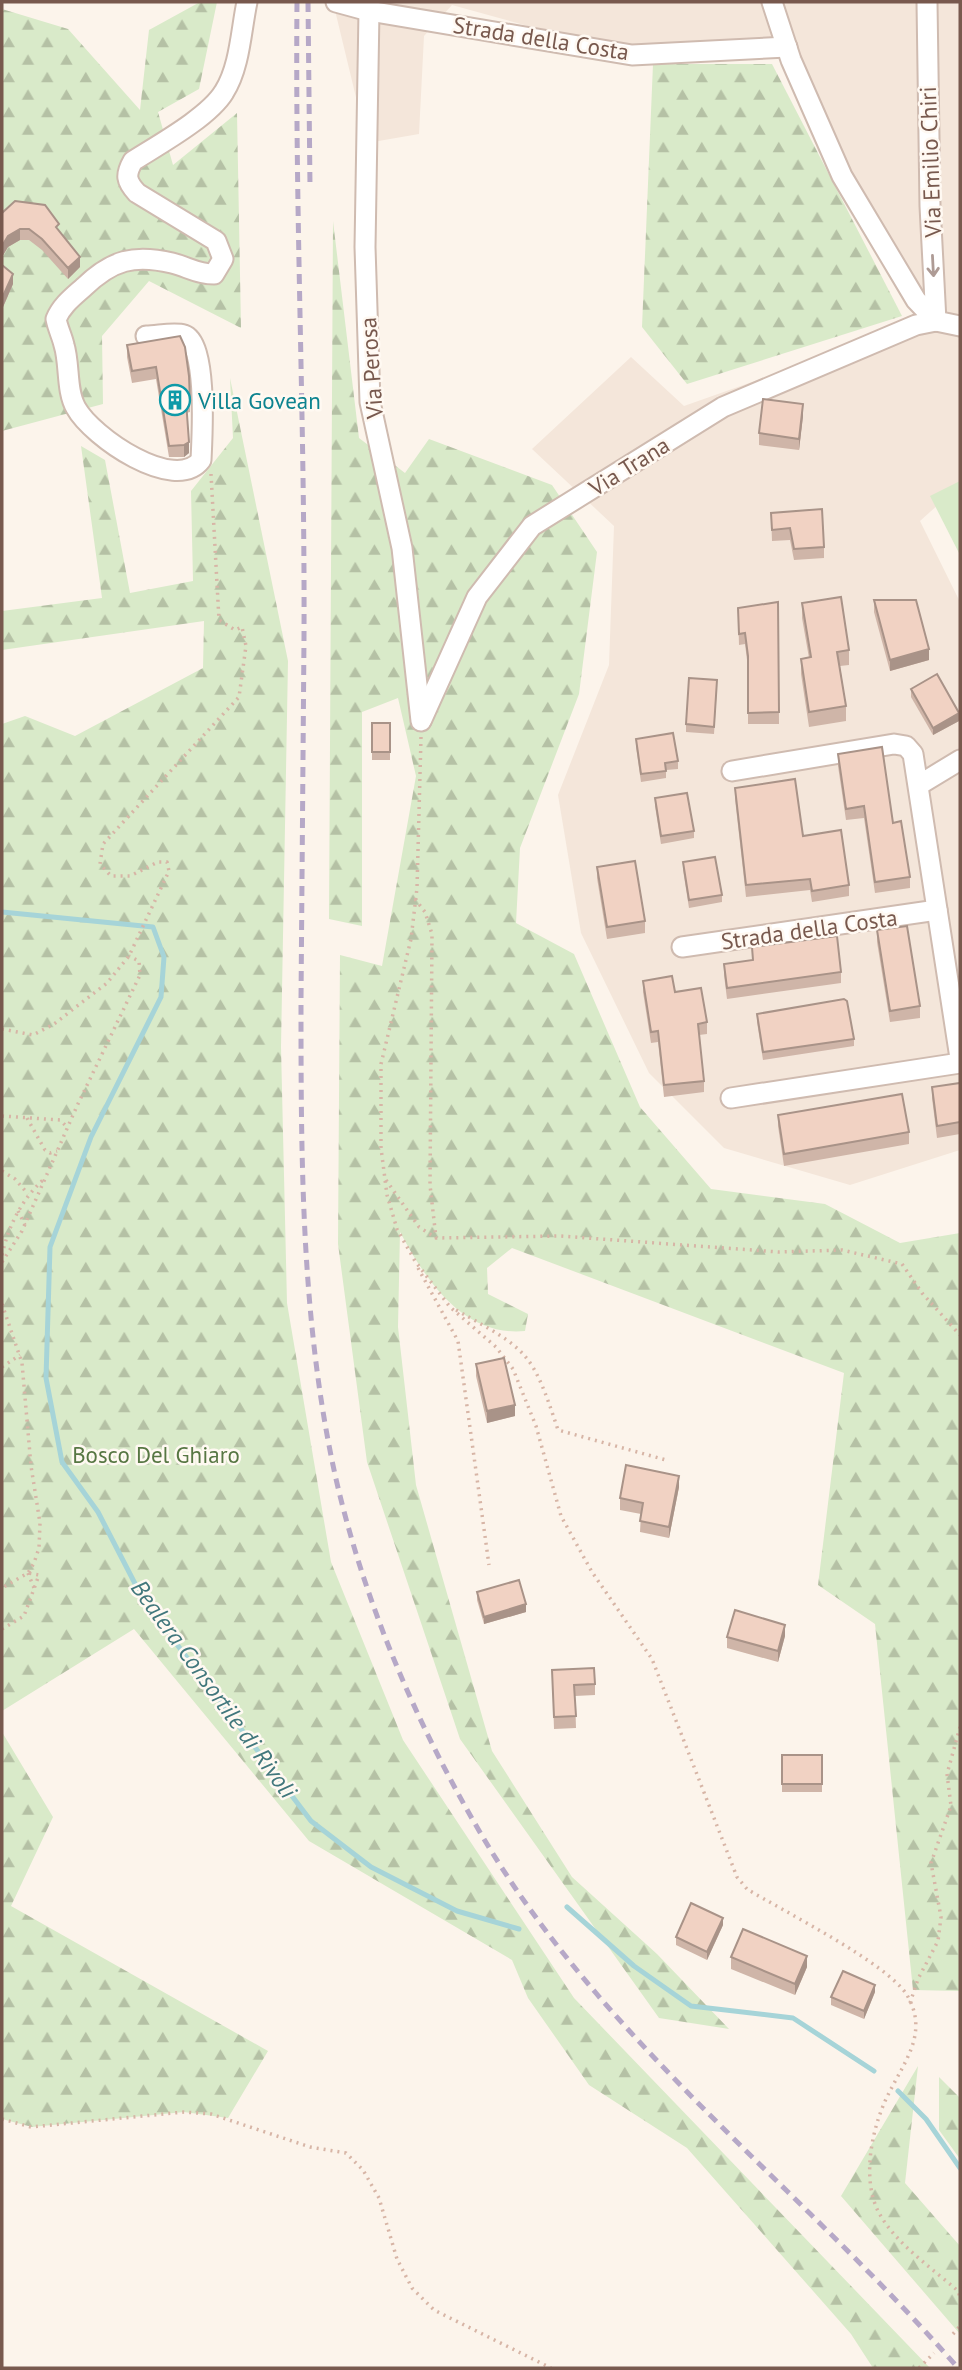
<svg xmlns="http://www.w3.org/2000/svg" width="962" height="2370" viewBox="0 0 962 2370" font-family="'PT Sans',sans-serif">
  <style>
    .residential { fill: #f4e6da }
    .green { fill: #d9eac9 }
    .forest { fill: url(#forest-firs) }
    .lines { fill: none; stroke-linecap: round; stroke-linejoin: round }
    .stream { stroke: #a6d4d8; stroke-width: 5 }
    .minor-casing { stroke: #cfbbb0; stroke-width: 23 }
    .path { stroke: #d7b5a6; stroke-width: 3.5; stroke-dasharray: 2 5; stroke-linecap: butt }
    .minor { stroke: #fff; stroke-width: 19 }
    .rail { stroke: #b6a8c7; stroke-width: 5; stroke-dasharray: 10 7; stroke-linecap: butt }
    .wall { fill: #cfb5a8 }
    .shaded-wall { fill: #a99388 }
    .building { fill: #f1d2c3; stroke: #a99388; stroke-width: 2 }
    .oneway { stroke: #ae9b95 }
    .labels { text-anchor: middle; dominant-baseline: central; stroke-width: 5; stroke-linejoin: round; paint-order: stroke }
    .street-label { font-size: 23px; fill: #78594e; stroke: #fff9f2 }
    .culture-label { font-size: 23px; fill: #0d838f; stroke: #fff9f2; text-anchor: start }
    .park-label { font-size: 23px; fill: #577743; stroke: #fff9f2 }
    .water-label { font-size: 24px; font-style: italic; fill: #41777c; stroke: #fff9f2 }
  </style>
  <defs>
    <pattern id="forest-firs" width="22" height="20" patternUnits="userSpaceOnUse" patternTransform="scale(1.75)"><rect width="22" height="20" fill="#d9eac9"/><path d="M5 1l3.5 6h-7zM16 11l3.5 6h-7z" fill="#b5c1a5"/></pattern>
  </defs>
  <rect width="100%" height="100%" fill="#fcf4eb"/>
  <path class="residential" d="M333,2H960V485L920,521L960,602V1150L850,1185L724,1148L649,1073L581,933L558,795L609,665L614,526L532,449L631,357L684,406L916,324L915,300L787,48L632,55L452,5L424,36L419,134L367,143Z"/>
  <path class="green" d="M960,481V555L930,496Z"/>
  <g class="forest">
    <path d="M200,2H217L199,89L158,112L173,165L237,113L241,328L149,281L102,336L103,404L2,431V9L68,29L140,110L149,30Z"/>
    <path d="M653,64H772L902,316L687,384L642,327Z"/>
    <path d="M333,221L359,438L405,473L429,439L552,485L597,552L579,694L520,848L516,923L574,954L640,1107L711,1189L825,1204L900,1243L960,1233V1991L913,1990L875,1624L818,1585L844,1373L512,1248L487,1268L488,1294L528,1314L525,1331C464,1337 426,1281 400,1232L398,1327L416,1485L492,1751L572,1877L657,1954L729,2029L659,2018L460,1739L367,1462L338,1244L340,955L382,966L416,776L398,698L362,712V926L329,919Z"/>
    <path d="M230,378L288,661L281,1047L287,1303L331,1562L403,1740L574,1998L930,2368H873L851,2334L687,2148L589,2085L528,1998L512,1960L309,1841L134,1629L2,1711V724L25,716L75,736L203,668L204,621L2,650V611L102,598L81,446L105,460L130,593L193,581L191,491L233,438Z"/>
    <path d="M2,1732L53,1817L11,1906L268,2051L228,2118L184,2112L32,2127L2,2119Z"/>
    <path d="M918,2066L905,2183L960,2246V2334L841,2196Z"/>
    <path d="M939,2077L960,2098V2159L939,2130Z"/>
  </g>
  <g class="lines">
    <g class="stream">
      <path d="M2,912L153,927L164,957L161,997L91,1137L50,1247L46,1378L62,1462L98,1512L144,1601L311,1821L371,1867L457,1911L519,1929"/>
      <path d="M567,1907L634,1966L691,2006L793,2018L874,2071"/>
      <path d="M898,2091L926,2119L960,2168"/>
    </g>
    <g class="minor-casing">
      <g id="minor">
        <path d="M336,2L369,11L632,55L787,47"/>
        <path d="M772,2L791,60L842,176L916,300L936,321L960,326"/>
        <path d="M927,2L930,206L936,321"/>
        <path d="M369,11L365,247L370,402L402,548L421,721"/>
        <path d="M146,336C157,336 174,332 184,335C208,343 202,438 201,460C175,494 92,437 76,408C66,391 70,364 64,345C62,336 58,329 56,319C62,305 73,297 84,287C112,260 134,254 172,263C188,267 197,274 214,274L223,259L216,241L137,193C126,181 125,175 133,161C158,145 209,117 224,92C240,67 241,30 247,2"/>
        <path d="M422,719L477,597L532,526L723,407L916,325L936,321"/>
        <path d="M732,771L894,744L906,746L913,754L960,1058"/>
        <path d="M919,785L960,760"/>
        <path d="M682,947L937,910"/>
        <path d="M731,1098L960,1063"/>
      </g>
    </g>
    <g class="path">
      <path d="M421,737L417,888L411,939L381,1064V1148L387,1195L397,1229L415,1261L450,1307L496,1347L513,1369L536,1426L561,1516L592,1572L652,1659L737,1877L747,1889C783,1911 887,1963 907,1995C928,2031 907,2058 891,2089C873,2122 860,2177 879,2213C896,2244 932,2268 958,2291L960,2297"/>
      <path d="M415,899L425,912L432,934L430,1185L436,1238"/>
      <path d="M2,1029L33,1035L54,1024L107,983L129,956L169,871L167,862H158L130,876H111L100,864L103,844L239,697L246,646L242,627L235,630L219,620L211,474"/>
      <path d="M2,1116L60,1120L67,1127"/>
      <path d="M27,1118L45,1150L50,1153L57,1151"/>
      <path d="M2,1171L15,1179L28,1194"/>
      <path d="M386,1180L419,1227L436,1238L560,1236L779,1252L842,1250L902,1264L922,1293L960,1335"/>
      <path d="M18,1211L25,1225"/>
      <path d="M2,1255C9,1224 22,1199 45,1178"/>
      <path d="M2,1262L22,1231L77,1106L140,975L139,961L129,956"/>
      <path d="M418,1268L458,1341L489,1565"/>
      <path d="M2,1304L22,1363L31,1466L40,1523L39,1548L34,1563L28,1573L2,1588"/>
      <path d="M456,1310C528,1350 532,1351 558,1430L666,1460"/>
      <path d="M2,1367L20,1355"/>
      <path d="M28,1573L34,1588"/>
      <path d="M2,1629L24,1616L39,1575L28,1573"/>
      <path d="M910,2003L918,1979L938,1941L941,1917L931,1863L951,1806L947,1774L960,1727"/>
      <path d="M2,2119L31,2127L184,2112L211,2114L310,2147L346,2153L363,2170L379,2198L397,2259L412,2288L434,2310L551,2368"/>
      <path d="M953,2334L960,2326"/>
      <path d="M919,2368L934,2353"/>
    </g>
    <use href="#minor" class="minor"/>
    <g class="rail">
      <path d="M297,2C295,214 305,426 304,638C303,759 302,880 301,1001C301,1159 301,1323 336,1479C366,1609 421,1735 490,1849C613,2050 805,2192 958,2368"/>
      <path d="M308,2L310,187"/>
    </g>
  </g>
  <g class="wall">
    <path d="M2,213L59,231L80,267L68,279L42,250L29,240H20L8,247L2,257Z"/>
    <path d="M2,265L13,284L3,307H2Z"/>
    <path d="M127,345L189,376L190,412L186,413L189,453L184,457H169L156,379L132,383L127,357Z"/>
    <path d="M803,416L799,450L759,445V433Z"/>
    <path d="M771,513L824,547V558L794,560L790,540L772,541Z"/>
    <path d="M874,600L929,660L890,671L874,612Z"/>
    <path d="M778,602L779,724H748V668L745,644L739,645L738,608Z"/>
    <path d="M802,603L849,650V665L840,666L846,706V721L809,727L801,674V659L809,658L802,618Z"/>
    <path d="M717,688L714,734L686,732V724Z"/>
    <path d="M911,689L959,721L933,735L911,697Z"/>
    <rect x="372" y="723" width="18" height="37"/>
    <path d="M636,739L678,761V769L666,770V778L641,782L636,747Z"/>
    <path d="M838,754L893,823L910,877V888L875,893L864,818L846,820L838,766Z"/>
    <path d="M735,788L803,836L849,885V896L812,902L810,890L746,897L735,799Z"/>
    <path d="M655,798L694,831V838L661,844L655,806Z"/>
    <path d="M683,862L722,895V902L689,908L683,870Z"/>
    <path d="M597,867L645,921V933L607,939L597,878Z"/>
    <path d="M877,930L920,1006V1018L890,1022L877,942Z"/>
    <path d="M752,947L841,972V983L727,999L724,975V964L752,960Z"/>
    <path d="M643,981L675,992L707,1022V1034L699,1035L704,1081V1092L664,1097L658,1042L651,1043L643,992Z"/>
    <path d="M757,1014L854,1039V1046L763,1060L757,1022Z"/>
    <path d="M960,1083V1134L937,1138L932,1098V1087Z"/>
    <path d="M778,1115L909,1132V1144L784,1166L778,1126Z"/>
    <path d="M476,1364L515,1416L487,1423L476,1376Z"/>
    <path d="M679,1487L669,1538L640,1532L641,1514L620,1510V1498Z"/>
    <path d="M477,1592L526,1612L484,1624L477,1600Z"/>
    <path d="M785,1636L778,1662L727,1648V1637Z"/>
    <path d="M552,1670L595,1684V1695L575,1696L576,1728L554,1729Z"/>
    <rect x="782" y="1755" width="40" height="37"/>
    <path d="M723,1925L707,1960L676,1945V1937Z"/>
    <path d="M731,1957L807,1967L795,1995L731,1969Z"/>
    <path d="M875,1992L864,2019L831,2005V1997Z"/>
  </g>
  <g class="shaded-wall">
    <path d="M20,229V240L8,247L2,257V246L8,236Z"/>
    <path d="M80,257V267L68,279V268Z"/>
    <path d="M13,274V284L3,307V296Z"/>
    <path d="M803,404V416L799,450V439Z"/>
    <path d="M189,442V453L184,457V445Z"/>
    <path d="M929,649V660L890,671V660Z"/>
    <path d="M959,713V721L933,735V728Z"/>
    <path d="M515,1405V1416L487,1423V1411Z"/>
    <path d="M679,1476V1487L669,1538V1527Z"/>
    <path d="M526,1604V1612L484,1624V1617Z"/>
    <path d="M785,1625V1636L778,1662V1651Z"/>
    <path d="M723,1918V1925L707,1960V1952Z"/>
    <path d="M807,1956V1967L795,1995V1984Z"/>
    <path d="M875,1985V1992L864,2019V2011Z"/>
  </g>
  <g class="building">
    <path d="M15,201L45,205L59,224L56,227L80,257L68,268L42,239L29,229H20L8,236L2,246V213Z"/>
    <path d="M2,265L13,274L3,296H2Z"/>
    <path d="M180,336L185,347L189,376L190,401H186L189,442L184,445L169,446L156,367L132,371L127,345Z"/>
    <path d="M763,399L803,404L799,439L759,433Z"/>
    <path d="M822,509L824,547L794,549L790,528L772,530L771,513Z"/>
    <path d="M841,597L849,650L837,652L846,706L809,712L801,659L811,657L802,603Z"/>
    <path d="M874,600H916L929,649L890,660Z"/>
    <path d="M778,602L779,712L748,713V656L745,633L739,634L738,608Z"/>
    <path d="M937,674L959,713L933,728L911,689Z"/>
    <path d="M689,678L717,680L714,727L686,724Z"/>
    <rect x="372" y="723" width="18" height="29"/>
    <path d="M673,733L678,761L665,763L666,771L641,774L636,739Z"/>
    <path d="M882,747L893,823L901,821L910,877L875,882L864,806L846,809L838,754Z"/>
    <path d="M795,779L803,836L841,830L849,885L812,891L810,879L746,885L735,788Z"/>
    <path d="M687,793L694,831L661,836L655,798Z"/>
    <path d="M715,857L722,895L689,900L683,862Z"/>
    <path d="M635,861L645,921L607,927L597,867Z"/>
    <path d="M907,926L920,1006L890,1011L877,930Z"/>
    <path d="M837,936L841,972L727,988L724,964L753,960L752,947Z"/>
    <path d="M672,976L675,992L701,988L707,1022L698,1024L704,1081L664,1085L658,1031L651,1032L643,981Z"/>
    <path d="M844,999L847,1001L854,1039L763,1052L757,1014Z"/>
    <path d="M960,1083V1122L937,1126L932,1087Z"/>
    <path d="M902,1094L909,1132L784,1154L778,1115Z"/>
    <path d="M504,1358L515,1405L487,1411L476,1364Z"/>
    <path d="M626,1465L679,1476L669,1527L640,1521L643,1503L620,1498Z"/>
    <path d="M519,1580L526,1604L484,1617L477,1592Z"/>
    <path d="M735,1610L785,1625L778,1651L727,1637Z"/>
    <path d="M594,1668L595,1684L574,1685L576,1716L554,1717L552,1670Z"/>
    <rect x="782" y="1755" width="40" height="29"/>
    <path d="M691,1903L723,1918L707,1952L676,1937Z"/>
    <path d="M743,1929L807,1956L795,1984L731,1957Z"/>
    <path d="M843,1971L875,1985L864,2011L831,1997Z"/>
  </g>
  <defs><path id="oneway-shaft" d="M-6 0H5M1.5-3L5.5 0L1.5 3" fill="none" stroke-width="1.6" stroke-linecap="round" stroke-linejoin="round" transform="scale(1.75)"/></defs>
  <use class="oneway" href="#oneway-shaft" transform="translate(933 266) rotate(87)"/>
  <defs>
    <g id="building-ring" transform="scale(1.575)"><circle r="9.5" fill="#fff9f2" stroke="#0f9aa8" stroke-width="1.5"/><path d="M-4-6H4V6H1V3H-1V6H-4ZM-2.5-4.3h1.7v1.8h-1.7ZM.8-4.3h1.7v1.8H.8ZM-2.5-1h1.7V.8h-1.7ZM.8-1h1.7V.8H.8Z" fill="#0f9aa8"/></g>
  </defs>
  <g fill-rule="evenodd">
    <use href="#building-ring" x="175" y="400"/>
  </g>
  <g class="labels">
    <g class="street-label">
      <text transform="translate(541 38) rotate(9)">Strada della Costa</text>
      <text transform="translate(930 162) rotate(-92)">Via Emilio Chiri</text>
      <text transform="translate(371 368) rotate(-94)">Via Perosa</text>
      <text transform="translate(629 466) rotate(-32)">Via Trana</text>
      <text transform="translate(809 929) rotate(-8)">Strada della Costa</text>
    </g>
    <g class="culture-label">
      <text x="198" y="400">Villa Govean</text>
    </g>
    <g class="park-label">
      <text x="156" y="1454">Bosco Del Ghiaro</text>
    </g>
    <g class="water-label">
      <text transform="translate(214 1689) rotate(54)">Bealera Consortile di Rivoli</text>
    </g>
  </g>
  <rect width="962" height="2370" fill="none" stroke="#78594e" stroke-width="7"/>
</svg>
